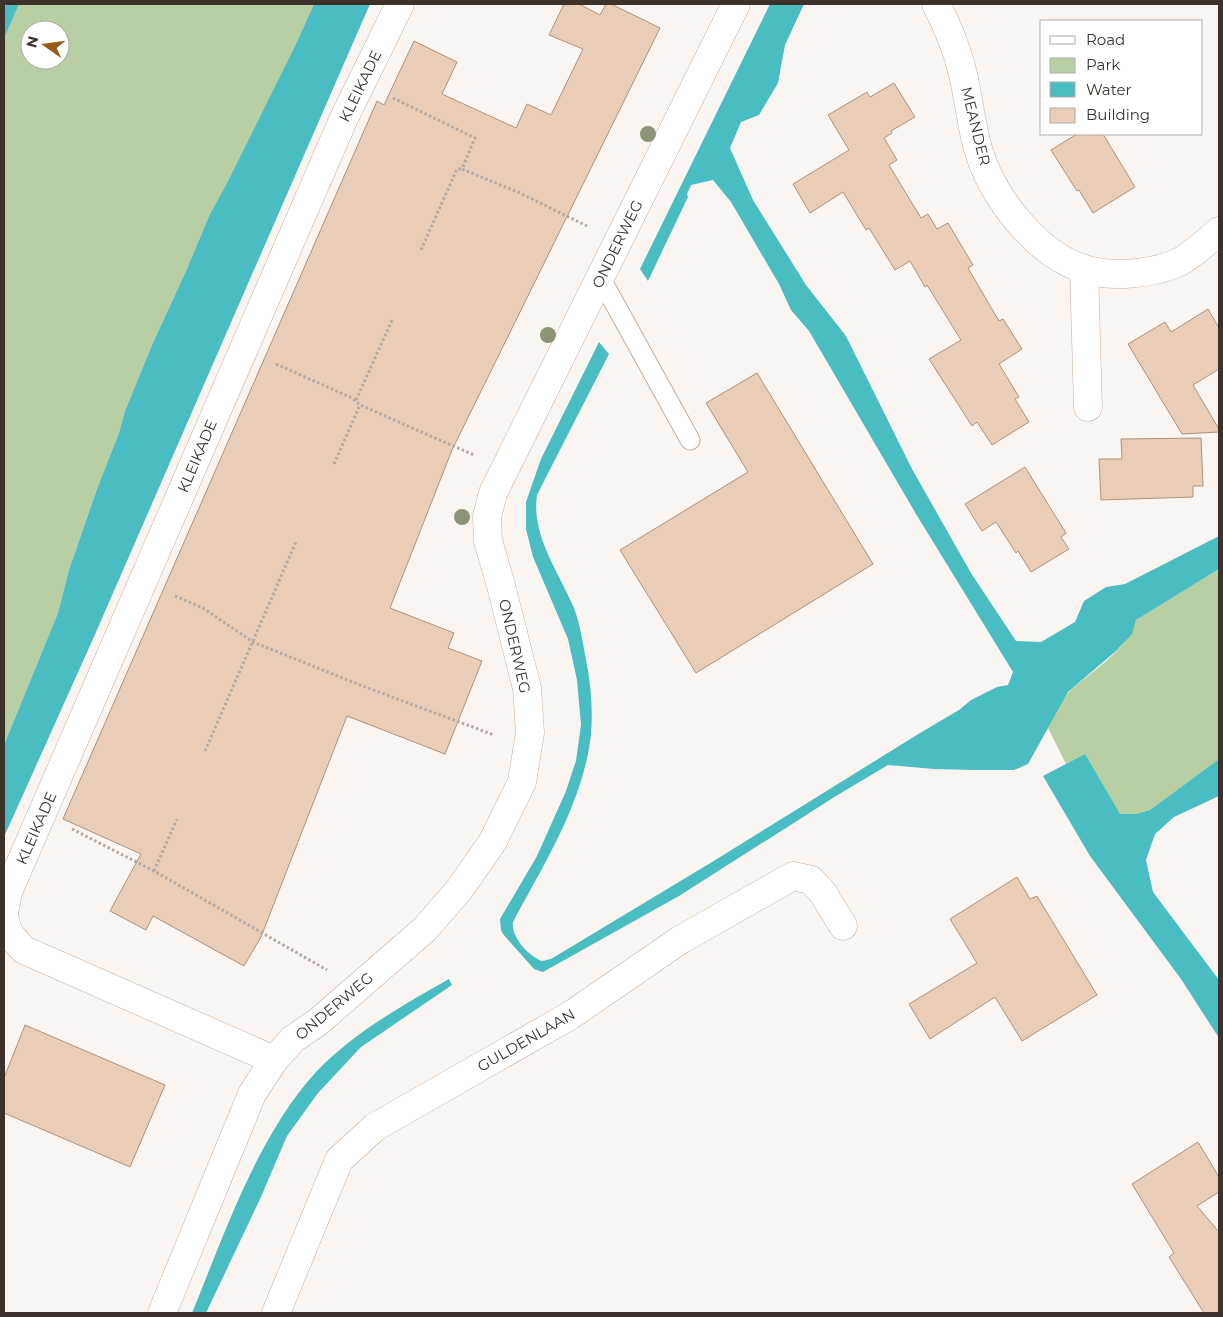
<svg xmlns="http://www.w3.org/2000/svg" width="1223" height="1317" viewBox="0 0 1223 1317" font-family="Montserrat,sans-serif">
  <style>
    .green { fill: #b8cea3; fill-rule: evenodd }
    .water { fill: #49bdc1 }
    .building { fill: #e9cdb7; stroke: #ac927d }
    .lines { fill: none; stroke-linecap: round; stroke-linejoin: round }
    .lane-casing { stroke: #c7ac96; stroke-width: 21 }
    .street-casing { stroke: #c7ac96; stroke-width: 29 }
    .secondary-casing { stroke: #c7ac96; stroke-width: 29 }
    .path { stroke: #b1a9a4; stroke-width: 3; stroke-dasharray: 2.5 2.5; stroke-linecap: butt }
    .lane { stroke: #fff; stroke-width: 19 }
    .street { stroke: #fff; stroke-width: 28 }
    .secondary { stroke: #fff; stroke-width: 28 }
    .tree { fill: #8b9476 }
    .labels { text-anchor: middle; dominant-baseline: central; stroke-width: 5; stroke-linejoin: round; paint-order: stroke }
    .street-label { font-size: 15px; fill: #3c3229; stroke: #fff }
  </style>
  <rect width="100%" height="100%" fill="#fbf5f1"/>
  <g class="green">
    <path d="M19,4H314L295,46L227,183L210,214L186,271L152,345L125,411L119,433L97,489L69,570L58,613L4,745V39ZM30,30H60V60H30Z"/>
    <path d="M1219,569V759L1150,810L1136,814H1119L1085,754L1066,764L1048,728C1055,717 1061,700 1070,691C1094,669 1126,652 1136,620Z"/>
  </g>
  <g class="water">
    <path d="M6,4H19L4,39V9Z"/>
    <path d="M314,4H370L93,639L4,837V745L58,613L69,570L97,489L119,433L125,411L152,345L186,271L210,214L227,183L295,46Z"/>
    <path d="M770,4H804L785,45L778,83L759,115L741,122L730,148L753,200L806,285L846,336L912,469L971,573L1016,641L1041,642L1075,622L1084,601L1106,587L1125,584L1219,536V569L1136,620L1132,634L1116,651L1068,692L1028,764L1014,770H975L934,769L888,765L836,796L679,896L543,972L534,969L503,934L501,930L500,919L537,856L566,791L576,761L581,725L577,680L568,639L533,557L526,529V502L541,459L599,342L609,354L537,495C531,536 559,572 574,608C580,624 583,643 586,660C591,684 593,710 591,735C583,803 544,864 513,922C511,938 529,956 542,961L551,959L712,862L920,733L959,710L971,700L997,687L1008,685L1013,672L916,514L809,331L791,310L779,284L731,202L713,180L691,185L687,194L688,197L648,281L640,269Z"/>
    <path d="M1085,754L1120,814H1136L1150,810L1219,759V796L1174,817L1155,834L1146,860L1153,892L1219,980V1038L1181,979L1090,856L1043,776Z"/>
    <path d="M449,979L452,985L361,1047L318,1093L287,1136L261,1197L206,1313H192C224,1235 258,1135 316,1072C353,1033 403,1005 449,979Z"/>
  </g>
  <g class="building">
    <path d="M564,4H579L600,15L606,4H611L660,28L452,450L390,608L454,633L448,648L482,661L445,754L347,716L261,937L244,966L153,916L146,930L110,911L141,854L63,819L377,101L384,105L414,41L457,62L442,94L516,128L527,104L551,115L583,49L549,35Z"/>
    <path d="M894,83L915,117L891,131L892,133L884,138L897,160L889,165L921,218L928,214L937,229L948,223L973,265L968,268L999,321L1003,319L1022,349L999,364L1019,397L1015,399L1029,422L992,445L977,422L972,426L929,359L961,340L927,285L925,287L910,261L895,270L869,228L866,230L843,192L810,213L793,184L849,150L828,115L867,92L870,97Z"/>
    <path d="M1077,134H1103L1135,187L1093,213L1079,190L1077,191L1051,150Z"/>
    <path d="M1208,309L1219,328V369L1193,385L1219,429V432L1182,434L1128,344L1165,322L1171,332Z"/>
    <path d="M757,373L873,564L696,673L620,550L748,472L706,403Z"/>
    <path d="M1201,438L1203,486H1193V497L1101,500L1099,459H1122L1121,439Z"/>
    <path d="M1025,467L1066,533L1061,537L1069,549L1031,572L1018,551L1016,553L996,522L982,531L965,504Z"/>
    <path d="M1017,877L1030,899L1037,896L1097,995L1022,1041L995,997L930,1039L909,1004L977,963L950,919Z"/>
    <path d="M25,1025L165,1085L130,1167L4,1113V1078Z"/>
    <path d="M1198,1142L1219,1177V1192L1197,1206L1219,1232V1313H1204L1169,1257L1174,1253L1132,1184Z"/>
  </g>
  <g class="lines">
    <g class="lane-casing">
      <path id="lane" d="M600,277L690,440"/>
    </g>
    <g class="street-casing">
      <g id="street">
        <path d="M936,4C948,27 957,49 963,74C970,104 972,137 984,166C1001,207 1041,256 1084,269C1112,278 1151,274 1177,263C1189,258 1209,240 1219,231"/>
        <path d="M1084,269L1088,407"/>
        <path d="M4,913L8,892L344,118L400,4"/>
        <path d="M4,917L9,934L24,950L274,1060"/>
        <path d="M276,1313L339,1160L375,1127L571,1015L680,940L793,876L811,880L823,893L843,926"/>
      </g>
    </g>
    <g class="secondary-casing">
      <path id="secondary" d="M162,1313L252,1094L274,1060L293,1039L318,1022L425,929L459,890L493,841L522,782L530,733L527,688L500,582L488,541L487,517L493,493L736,4"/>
    </g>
    <g class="path">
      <path d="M393,98L475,138L462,169L520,193L587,226"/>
      <path d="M421,250L457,169H462"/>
      <path d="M276,364L352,398L360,405L474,455"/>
      <path d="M356,400L393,318"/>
      <path d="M334,464L360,405"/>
      <path d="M175,596L203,608L253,642L360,685L494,735"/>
      <path d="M205,751L296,542"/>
      <path d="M72,829L154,871L327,970"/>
      <path d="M154,871L177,819"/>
    </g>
    <use href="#lane" class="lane"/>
    <use href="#street" class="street"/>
    <use href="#secondary" class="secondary"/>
  </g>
  <g class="tree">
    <circle cx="648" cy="134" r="8"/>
    <circle cx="548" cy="335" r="8"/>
    <circle cx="462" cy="517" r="8"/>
  </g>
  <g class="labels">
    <g class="street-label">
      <text transform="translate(360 86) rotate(-64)">KLEIKADE</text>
      <text transform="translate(976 126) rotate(76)">MEANDER</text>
      <text transform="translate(617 244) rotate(-64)">ONDERWEG</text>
      <text transform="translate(197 456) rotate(-67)">KLEIKADE</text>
      <text transform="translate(515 646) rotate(77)">ONDERWEG</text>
      <text transform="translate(36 828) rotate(-66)">KLEIKADE</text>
      <text transform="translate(334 1006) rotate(-40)">ONDERWEG</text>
      <text transform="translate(526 1040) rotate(-30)">GULDENLAAN</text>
    </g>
  </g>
  <rect width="1223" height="1317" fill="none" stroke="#3c3229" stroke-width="10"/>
  <rect x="1040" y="20" width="162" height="115" fill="#ffffff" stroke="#b1ada9"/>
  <rect x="1050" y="36" width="25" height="8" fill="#ffffff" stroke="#b1ada9"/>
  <text x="1086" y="45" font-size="15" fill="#3c3229">Road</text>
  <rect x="1050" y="58" width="25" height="15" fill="#b8cea3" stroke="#b1ada9"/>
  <text x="1086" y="70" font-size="15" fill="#3c3229">Park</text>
  <rect x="1050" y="82" width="25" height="15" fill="#49bdc1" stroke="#b1ada9"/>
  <text x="1086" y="95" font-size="15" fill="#3c3229">Water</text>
  <rect x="1050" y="108" width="25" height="15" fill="#e9cdb7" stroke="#b1ada9"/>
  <text x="1086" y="120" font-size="15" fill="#3c3229">Building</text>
  <g transform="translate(45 45) rotate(284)"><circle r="24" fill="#ffffff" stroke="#b1ada9"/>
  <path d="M0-4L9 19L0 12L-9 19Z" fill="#965c1a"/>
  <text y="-8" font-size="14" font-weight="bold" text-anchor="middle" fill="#3c3229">N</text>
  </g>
</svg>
